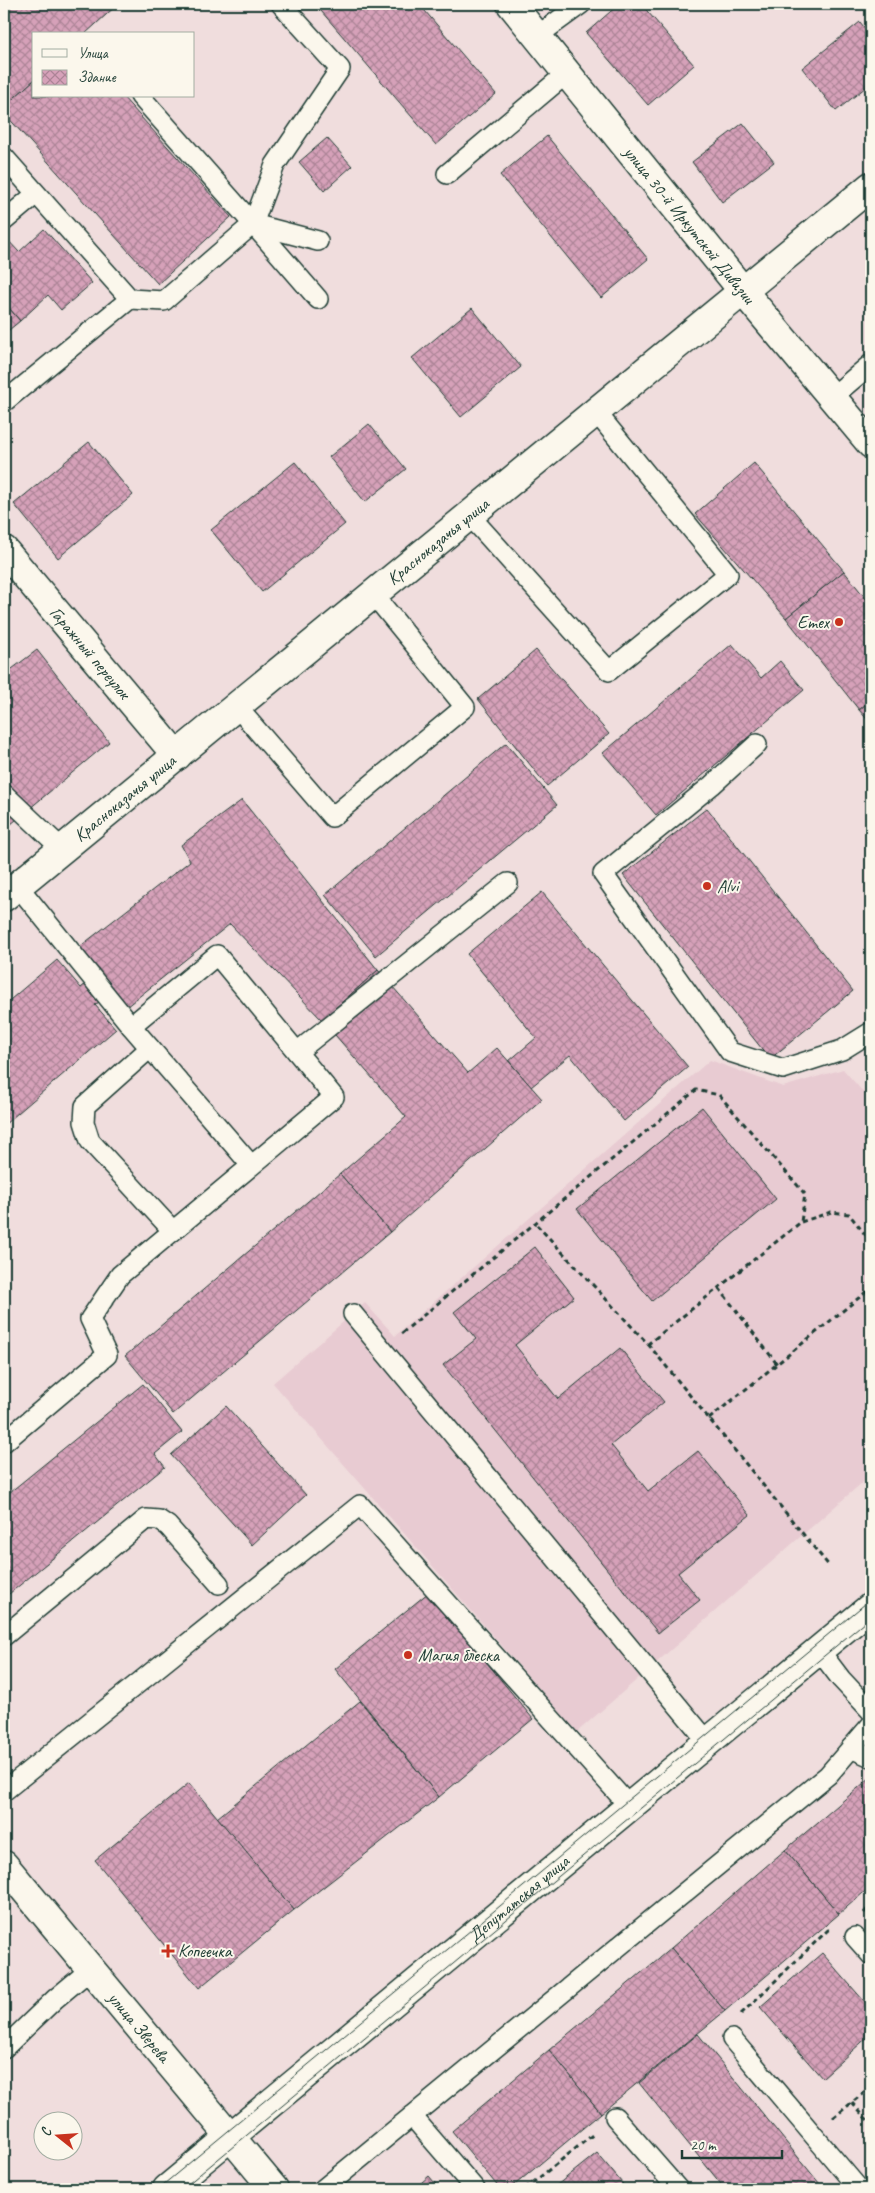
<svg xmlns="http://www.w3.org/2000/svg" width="875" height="2193" viewBox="0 0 875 2193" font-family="Caveat,sans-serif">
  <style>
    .built { fill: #e8cbd2 }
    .building { fill: url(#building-cross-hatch); stroke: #1f3d34 }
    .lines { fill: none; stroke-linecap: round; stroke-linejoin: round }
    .lane-casing { stroke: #1f3d34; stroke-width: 22 }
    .street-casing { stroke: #1f3d34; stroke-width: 31 }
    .secondary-casing { stroke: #1f3d34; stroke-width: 31 }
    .path { stroke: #1f3d34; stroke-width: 3; stroke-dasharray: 5 4; stroke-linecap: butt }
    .lane { stroke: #fbf7ec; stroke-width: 19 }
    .street { stroke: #fbf7ec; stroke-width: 28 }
    .secondary { stroke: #fbf7ec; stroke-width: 28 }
    .tram { stroke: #1f3d34; stroke-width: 1 }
    .poi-dot { fill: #c8321e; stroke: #fbf7ec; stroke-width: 2 }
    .labels { text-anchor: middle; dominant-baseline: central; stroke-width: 4; stroke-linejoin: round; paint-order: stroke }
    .street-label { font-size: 18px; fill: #1f3d34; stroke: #fbf7ec }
    .poi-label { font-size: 18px; fill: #1f3d34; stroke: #fbf7ec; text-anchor: start }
  </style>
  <defs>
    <pattern id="building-cross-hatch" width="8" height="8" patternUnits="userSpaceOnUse" patternTransform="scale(1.25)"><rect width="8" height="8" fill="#d6a1b9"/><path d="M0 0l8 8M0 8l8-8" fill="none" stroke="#ad8497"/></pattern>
  </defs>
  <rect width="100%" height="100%" fill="#f0dddd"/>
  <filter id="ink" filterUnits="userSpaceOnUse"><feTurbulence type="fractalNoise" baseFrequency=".02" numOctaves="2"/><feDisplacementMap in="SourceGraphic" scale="10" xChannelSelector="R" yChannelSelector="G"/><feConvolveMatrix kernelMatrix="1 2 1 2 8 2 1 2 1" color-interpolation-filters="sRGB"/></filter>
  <g filter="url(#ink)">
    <path class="built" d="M710,1060L783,1087L843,1069L871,1101V1475L577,1732L273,1383L365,1303L395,1336Z"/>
    <g class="building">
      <path d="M4,4H118L85,34H34V80L4,107Z"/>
      <path d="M315,4H419L496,94L436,145Z"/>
      <path d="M619,4H641L694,65L648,105L586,33Z"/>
      <path d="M860,22L871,36V83L836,111L802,68Z"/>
      <path d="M34,80V96H122L231,217L158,284L4,113V107Z"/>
      <path d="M743,123L774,162L722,202L692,162Z"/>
      <path d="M547,136L648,259L601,298L500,175Z"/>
      <path d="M327,138L352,166L324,191L299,162Z"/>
      <path d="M44,229L92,283L61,310L48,295L20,321L4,302V240L6,238L19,252Z"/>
      <path d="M4,302L20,321L4,334Z"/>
      <path d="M472,308L521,367L461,417L412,358Z"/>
      <path d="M369,424L406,469L365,502L329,457Z"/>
      <path d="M89,442L133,495L58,558L14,504Z"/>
      <path d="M295,462L345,524L262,592L211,530Z"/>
      <path d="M754,463L844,571L786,618L695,514Z"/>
      <path d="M844,571L871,605V700L859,710L786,618Z"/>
      <path d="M732,644L761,678L780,661L804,690L656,815L603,753Z"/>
      <path d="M37,650L109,742L4,830V675Z"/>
      <path d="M536,650L609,734L547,786L478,699Z"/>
      <path d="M871,700V724L859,710Z"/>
      <path d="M506,743L557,805L376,956L325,895Z"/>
      <path d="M242,800L378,970L322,1020L230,924L126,1007L78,948L190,861L181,845Z"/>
      <path d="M707,808L853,991L770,1059L623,875Z"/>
      <path d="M542,892L688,1067L624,1121L570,1055L531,1087L509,1061L536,1038L467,954Z"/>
      <path d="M57,960L81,988L88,982L103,999L95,1005L116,1029L4,1125V1005Z"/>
      <path d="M378,970L468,1073L497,1048L542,1099L390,1232L340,1174L406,1117L322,1020Z"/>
      <path d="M702,1107L776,1199L652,1301L577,1209Z"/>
      <path d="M340,1174L390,1232L173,1414L125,1356Z"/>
      <path d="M535,1247L574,1297L515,1345L558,1399L620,1348L664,1402L611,1445L648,1491L698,1451L750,1515L678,1573L700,1600L658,1633L443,1365L476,1339L454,1312Z"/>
      <path d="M143,1384L182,1432L155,1454L165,1467L4,1598V1497Z"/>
      <path d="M226,1406L306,1495L252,1545L171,1455Z"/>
      <path d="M429,1592L533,1719L439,1797L335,1669Z"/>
      <path d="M360,1701L439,1797L294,1910L217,1818Z"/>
      <path d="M871,1777V1886L839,1914L785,1850Z"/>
      <path d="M189,1783L294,1910L199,1988L95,1860Z"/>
      <path d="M785,1850L839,1914L725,2011L671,1948Z"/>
      <path d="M671,1948L725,2011L601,2113L549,2050Z"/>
      <path d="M822,1953L871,2009V2034L822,2078L760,2007Z"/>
      <path d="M698,2034L824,2189H725L639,2083Z"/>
      <path d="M549,2050L601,2113L510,2189H500L452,2131Z"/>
      <path d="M597,2153L627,2189H552Z"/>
      <path d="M429,2176L440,2189H414Z"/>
    </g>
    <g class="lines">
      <g class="lane-casing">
        <g id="lane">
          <path d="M537,36L581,4"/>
          <path d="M4,157L130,299"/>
          <path d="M447,174L567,73"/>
          <path d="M4,221L36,194"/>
          <path d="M253,224L275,165L340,69L281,4"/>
          <path d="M253,224L318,299"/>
          <path d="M253,224L318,241"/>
          <path d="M832,397L871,364"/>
          <path d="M4,402L130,299L164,301L253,224L140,96"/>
          <path d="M470,516L609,671L728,574L596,412"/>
          <path d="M237,707L332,817L465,707L374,595"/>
          <path d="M757,744L712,785L603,874L730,1052L783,1069L842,1050L871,1032"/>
          <path d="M4,794L63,850"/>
          <path d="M131,1026L251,1165"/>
          <path d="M150,1048L85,1106L84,1122L90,1141L173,1231"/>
          <path d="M297,1052L508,883"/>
          <path d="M353,1314L708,1742"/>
          <path d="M4,1442L107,1355L90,1319L120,1275L334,1097L217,955L131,1026L17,885"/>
          <path d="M4,1636L146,1519L159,1520L168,1526L219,1584"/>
          <path d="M819,1650L841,1679L871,1711"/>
          <path d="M851,1748L871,1757"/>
          <path d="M4,1791L360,1505L630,1807"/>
          <path d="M855,1937L871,1955"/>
          <path d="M732,2039L859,2189"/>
          <path d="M4,2048L55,1999L91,1969"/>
          <path d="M412,2116L475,2189"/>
          <path d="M615,2117L678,2189"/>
          <path d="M323,2189L828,1775L871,1725"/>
        </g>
      </g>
      <g class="street-casing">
        <g id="street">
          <path id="s1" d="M4,550L177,756"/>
          <path id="s2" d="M4,897L871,186"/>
          <path id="s3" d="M4,1865L274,2189"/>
        </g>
      </g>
      <g class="secondary-casing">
        <g id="secondary">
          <path id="s4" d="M511,4L743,291L871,444"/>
          <path id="s5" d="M167,2189L871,1607"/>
        </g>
      </g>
      <g class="path">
        <path d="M801,1222L831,1212L849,1214L871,1242"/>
        <path d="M719,1288L777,1364"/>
        <path d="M402,1333L696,1090L719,1095L805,1194L801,1222L648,1344L535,1223"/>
        <path d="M648,1344L830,1567"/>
        <path d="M709,1419L871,1288"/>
        <path d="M864,1913L871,1905"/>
        <path d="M741,2014L828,1930H830"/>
        <path d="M852,2103L871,2124"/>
        <path d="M833,2118L871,2087"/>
        <path d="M525,2189L595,2133"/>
      </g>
      <use href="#lane" class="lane"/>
      <use href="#street" class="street"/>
      <use href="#secondary" class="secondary"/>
      <g class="tram">
        <path d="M158,2189L871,1599"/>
        <path d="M182,2189L871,1617"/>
      </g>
    </g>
  </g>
  <g class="poi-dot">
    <circle cx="839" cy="622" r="5"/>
    <circle cx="707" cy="886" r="5"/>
    <circle cx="408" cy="1655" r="5"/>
    <path d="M165.5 1943.5h5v5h5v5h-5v5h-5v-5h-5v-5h5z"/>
  </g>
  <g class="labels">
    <g class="street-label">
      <text stroke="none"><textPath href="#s4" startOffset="284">улица 30-й Иркутской Дивизии</textPath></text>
      <text stroke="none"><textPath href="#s2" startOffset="561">Красноказачья улица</textPath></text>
      <text stroke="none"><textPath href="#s1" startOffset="134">Гаражный переулок</textPath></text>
      <text stroke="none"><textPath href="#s2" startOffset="156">Красноказачья улица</textPath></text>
      <text stroke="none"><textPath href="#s5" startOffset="456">Депутатская улица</textPath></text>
      <text stroke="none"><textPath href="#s3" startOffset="211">улица Зверева</textPath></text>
    </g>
    <g class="poi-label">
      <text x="829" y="622" text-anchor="end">Emex</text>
      <text x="717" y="886">Alvi</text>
      <text x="418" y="1655">Магия блеска</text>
      <text x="178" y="1951">Копеечка</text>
    </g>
  </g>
  <rect width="875" height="2193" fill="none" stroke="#fbf7ec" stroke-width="20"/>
  <rect x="10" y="10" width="855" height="2173" fill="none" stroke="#1f3d34" stroke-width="2" filter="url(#ink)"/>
  <rect x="32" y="32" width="162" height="65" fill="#fbf7ec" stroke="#a3ada2"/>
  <rect x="42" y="49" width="25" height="8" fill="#fbf7ec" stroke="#a3ada2"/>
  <text x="78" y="58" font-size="15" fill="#1f3d34">Улица</text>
  <rect x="42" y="70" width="25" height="15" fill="url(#building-cross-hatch)" stroke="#a3ada2"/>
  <text x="78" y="82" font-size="15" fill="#1f3d34">Здание</text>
  <g transform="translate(58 2136) rotate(287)"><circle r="24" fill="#fbf7ec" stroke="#a3ada2"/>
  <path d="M0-4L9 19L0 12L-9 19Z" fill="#c8321e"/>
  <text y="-8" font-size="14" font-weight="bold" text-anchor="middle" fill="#1f3d34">С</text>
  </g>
  <path d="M682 2150v8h100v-8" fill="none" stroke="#1f3d34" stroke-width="2.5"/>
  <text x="690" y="2150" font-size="15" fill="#1f3d34" stroke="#fbf7ec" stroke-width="4" paint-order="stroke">20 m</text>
</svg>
